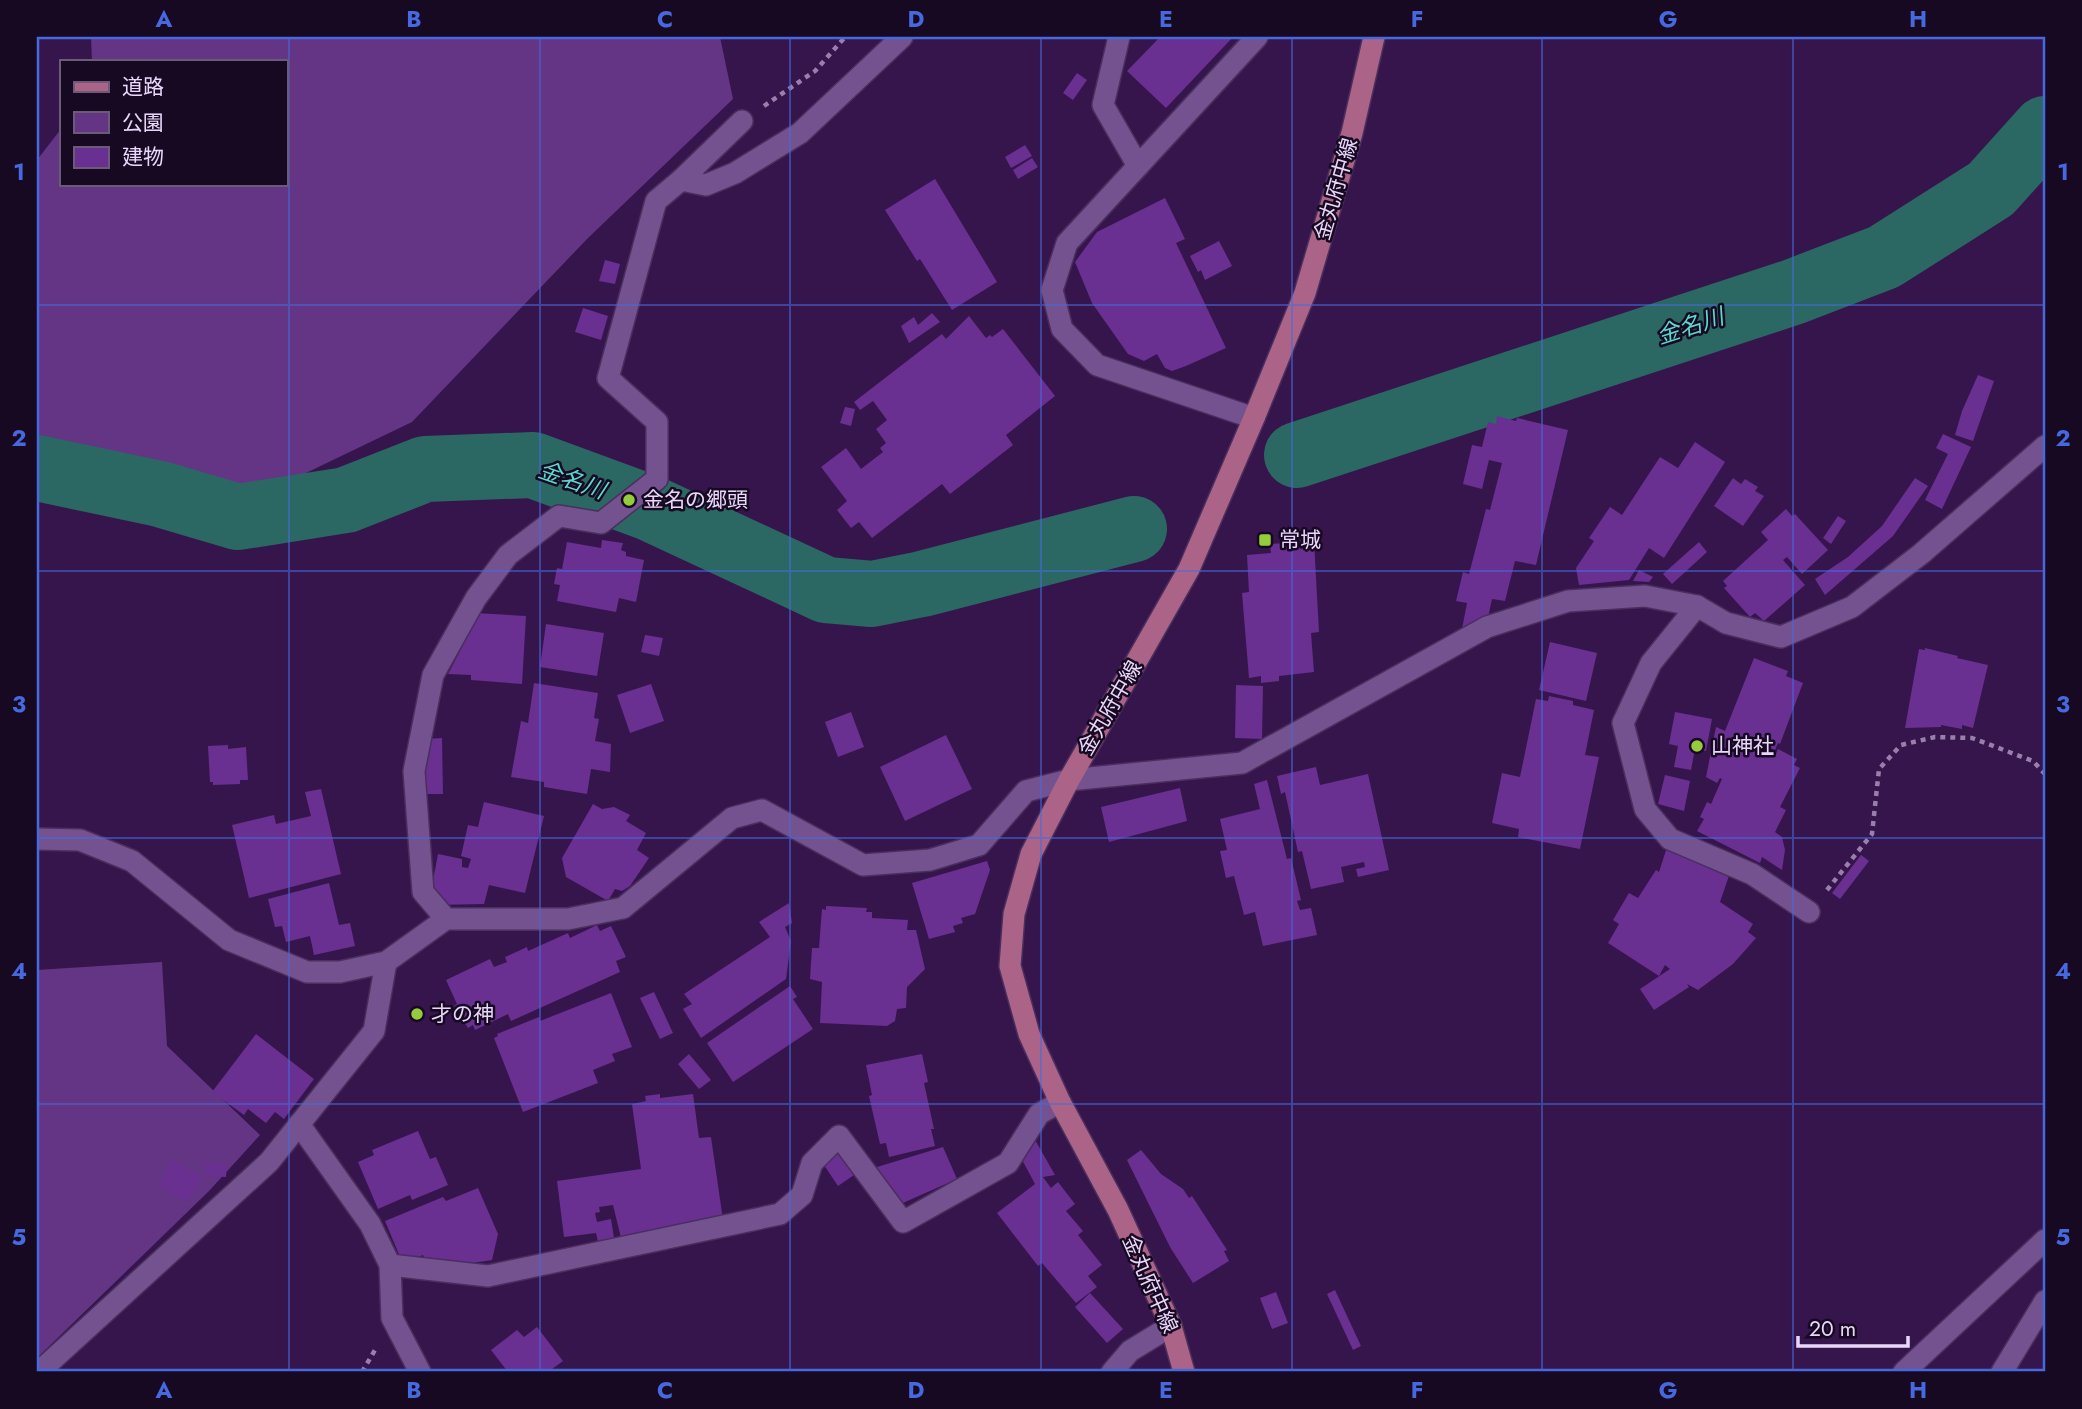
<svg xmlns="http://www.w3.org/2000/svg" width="2082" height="1409" viewBox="0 0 2082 1409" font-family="Jost,'Noto Sans JP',sans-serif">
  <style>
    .green { fill: #633584 }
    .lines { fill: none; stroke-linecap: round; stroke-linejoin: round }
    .river { stroke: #2b6863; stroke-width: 66 }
    .building { fill: #692f91 }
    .minor-casing { stroke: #4a2f5d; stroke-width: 24 }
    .major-casing { stroke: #4a2f5d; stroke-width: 24 }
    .path { stroke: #987fac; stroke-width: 4.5; stroke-dasharray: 5 5; stroke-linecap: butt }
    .minor { stroke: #74528f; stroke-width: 21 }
    .major { stroke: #ab6488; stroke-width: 21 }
    .grid { fill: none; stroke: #4669df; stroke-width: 2; stroke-opacity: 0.55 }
    .poi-dot { fill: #95cc3b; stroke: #170922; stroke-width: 2.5 }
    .labels { text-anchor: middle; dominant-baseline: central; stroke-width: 5; stroke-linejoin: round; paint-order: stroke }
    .street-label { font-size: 21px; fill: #e9d7fa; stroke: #170922 }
    .poi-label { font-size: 21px; fill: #e9d7fa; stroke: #170922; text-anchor: start }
    .water-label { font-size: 23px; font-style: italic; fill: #5ad8cf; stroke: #170922 }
    .neatline { fill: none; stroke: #4669df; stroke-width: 2.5 }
    .grid-label { font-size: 23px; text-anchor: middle; font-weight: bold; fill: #4669df }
  </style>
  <rect width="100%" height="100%" fill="#36154d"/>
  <g class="green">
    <path d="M91,37H720L733,99L587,239L412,422L235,507L37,457V160L61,129V184H285V61H92Z"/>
    <path d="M162,962L167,1046L260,1135L209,1191L37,1358V970Z"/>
  </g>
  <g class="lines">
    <g class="river">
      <path d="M1297,455L1793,292L1884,257L1991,189L2045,129"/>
      <path d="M37,468L160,494L238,517L346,500L425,469L533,465L650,508L826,590L872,594L922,584L1134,529"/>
    </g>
  </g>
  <g class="building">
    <path d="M1160,37H1233L1166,108L1127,71Z"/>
    <path d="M1077,73L1087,80L1073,100L1063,93Z"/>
    <path d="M1025,145L1032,156L1011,168L1005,157Z"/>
    <path d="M1032,158L1038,167L1018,179L1013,170Z"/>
    <path d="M935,179L997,282L952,310L920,259L917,261L885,210Z"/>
    <path d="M1165,198L1185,239L1176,243L1226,348L1186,366L1172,371L1165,368L1157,354L1144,361L1128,354L1092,303L1075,262L1097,232Z"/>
    <path d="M1219,241L1232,266L1205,280L1201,270L1198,272L1190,256Z"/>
    <path d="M605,260L620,264L615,284L599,281Z"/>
    <path d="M583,308L608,316L601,340L575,332Z"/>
    <path d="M932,313L940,322L909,343L901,326L914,317L918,325Z"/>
    <path d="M969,316L986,338L990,335L992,337L1003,329L1055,396L1006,435L1013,445L950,494L942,484L872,538L859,522L851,528L837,510L847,501L821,467L846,448L861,469L883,452L880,448L886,443L876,429L887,420L873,401L860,410L854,402L942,334L946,339Z"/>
    <path d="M1978,375L1994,381L1973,441L1955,435L1962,411Z"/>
    <path d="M845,407L855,409L851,426L840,423Z"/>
    <path d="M1497,416L1516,421L1517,418L1568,430L1536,565L1515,561L1505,601L1492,599L1488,618L1471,628L1462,629L1467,603L1456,601L1463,572L1469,574L1486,509L1490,510L1502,463L1489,460L1482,489L1463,484L1472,445L1482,447L1488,422L1496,424Z"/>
    <path d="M1943,434L1971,447L1942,509L1925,500L1948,454L1936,448Z"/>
    <path d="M1695,442L1725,462L1664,558L1649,548L1629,580L1579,585L1576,568L1594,541L1589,538L1610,507L1622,515L1660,457L1678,468Z"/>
    <path d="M1733,478L1741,484L1745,479L1758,487L1755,491L1764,496L1743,526L1714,506Z"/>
    <path d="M1915,478L1928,486L1893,536L1825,595L1815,579L1848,557L1882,526Z"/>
    <path d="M1786,509L1792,516L1795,514L1828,550L1802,574L1787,557L1783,560L1805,585L1764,621L1755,613L1750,617L1724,588L1727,586L1723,581L1768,540L1761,532Z"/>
    <path d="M1838,516L1846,521L1831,544L1823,538Z"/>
    <path d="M602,540L623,543L621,550L626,552V556L644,560L636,602L619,598L616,612L557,601L560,585L554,584L557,568L562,569L567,542L601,548Z"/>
    <path d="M1314,541L1319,632L1311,633L1314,672L1279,676V681L1261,683V676L1249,678L1242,593L1249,592L1247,555L1271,553L1270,544Z"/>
    <path d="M1699,542L1707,552L1672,584L1663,574Z"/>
    <path d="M1639,570L1653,577L1649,582L1633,581Z"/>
    <path d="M475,613L526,616L522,684L471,680V675L448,674L474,624Z"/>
    <path d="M546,624L604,633L597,676L540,667Z"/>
    <path d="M645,635L663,638L659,656L641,652Z"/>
    <path d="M1550,642L1597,653L1586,701L1539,690Z"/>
    <path d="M1925,648L1958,656L1957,658L1988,665L1973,728L1962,725V729L1941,725V727L1905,728L1919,649L1925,650Z"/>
    <path d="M1754,658L1788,671L1786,676L1803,683L1780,744L1778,743L1775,750L1754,742L1753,744L1776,754L1778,749L1797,759L1794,765L1800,768L1780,807L1786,810L1775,832L1782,837L1785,850L1782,870L1762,857L1760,863L1697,831L1704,819L1700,817L1707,802L1711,804L1722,779L1720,778L1717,783L1706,777L1716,727L1725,731Z"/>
    <path d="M534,683L598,693L594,718L599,719L595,741L611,744L610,772L591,769L587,794L544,787V782L511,777L521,721L528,723Z"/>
    <path d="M651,684L664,721L630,733L617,695Z"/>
    <path d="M1236,685L1263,686L1262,739L1235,738Z"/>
    <path d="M1549,696L1573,701V705L1594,710L1585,755L1599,757L1580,849L1518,837L1519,829L1492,823L1502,773L1520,777L1536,699L1548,701Z"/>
    <path d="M851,712L864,747L838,757L825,722Z"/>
    <path d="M1675,712L1712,719L1706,751L1695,749L1691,770L1674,767L1678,746L1669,744Z"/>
    <path d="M946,735L972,789L905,821L880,767Z"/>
    <path d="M442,738L443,794H424V739Z"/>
    <path d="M228,745V749L246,747L248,780H240V784L213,785V782H210L208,746Z"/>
    <path d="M1316,767L1320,785L1368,774L1389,870L1358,877L1356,869L1365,867L1364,862L1341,867L1344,882L1311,889L1302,851L1298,852L1285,792L1281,794L1277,776Z"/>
    <path d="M1665,775L1690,781L1684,811L1658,804Z"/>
    <path d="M1267,780L1287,859L1291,858L1301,900L1297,901L1300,910L1311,908L1317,935L1263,946L1255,912L1244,915L1234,876L1226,878L1220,851L1227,850L1220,819L1260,809L1254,784Z"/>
    <path d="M1180,788L1187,821L1109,842L1101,807Z"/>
    <path d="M321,789L341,874L249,898L232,825L274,815L276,824L311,816L305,792Z"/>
    <path d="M484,802L544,816L525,893L489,885L484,904L434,905L430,896L438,854L462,859V867L468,868L471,859L461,856L468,825L478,827Z"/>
    <path d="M593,804L602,809L614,807L630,815L626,821L646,833L637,850L649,858L630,886L622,891L615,889L608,901L566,877L562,858Z"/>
    <path d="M1667,847L1732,867L1720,902L1753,924L1748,932L1756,938L1733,964L1698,990L1687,984L1689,987L1654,1010L1640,989L1670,969L1665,965L1659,976L1608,943L1619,924L1613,920L1629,893L1638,898L1656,870L1659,872Z"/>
    <path d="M1861,855L1869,861L1840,899L1832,893Z"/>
    <path d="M987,861L990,870L975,914L961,918L963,923L953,926L955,932L929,939L912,883Z"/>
    <path d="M329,883L339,925L350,923L355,946L314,955L310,936L286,942L282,926L275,927L268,899Z"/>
    <path d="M789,903L792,923L785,927L791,941L786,979L701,1038L683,1009L692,1004L684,994L770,937L759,922Z"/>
    <path d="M826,906L867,908L866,912H872V918L908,920L907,930H916L925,969L907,987L906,1008L897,1009L895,1021L887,1026L820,1023L822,982L810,979L812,948H819L822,909L826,910Z"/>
    <path d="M597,925L600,931L611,926L626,957L616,961L620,972L511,1021L508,1014L475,1030L473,1025L468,1028L454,1006L457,1004L446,980L490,959L494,967L507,962L505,957L527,947L528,951L568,933L570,938Z"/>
    <path d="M790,986L797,997L793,999L813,1029L733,1082L707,1043Z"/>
    <path d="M654,992L673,1033L660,1039L640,998Z"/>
    <path d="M611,993L632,1047L612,1054L615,1061L593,1070L598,1083L523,1112L494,1038L498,1036L497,1034L539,1017L540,1021Z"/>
    <path d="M256,1034L314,1079L284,1119L275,1112L266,1123L248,1109L244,1115L212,1092Z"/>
    <path d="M689,1054L711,1080L699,1089L678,1064Z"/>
    <path d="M922,1054L928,1082L924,1083L934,1129H931L935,1146L889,1157L886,1143L880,1144L869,1096L872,1095L866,1065Z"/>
    <path d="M660,1094V1098L693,1094L699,1138L711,1137L723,1220L623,1246L613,1205L599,1207L600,1212L595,1213L597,1222L611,1219L614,1238L598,1242L596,1233L564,1237L557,1181L641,1169L632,1104L646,1101L645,1096Z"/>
    <path d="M418,1131L430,1159L436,1157L448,1185L412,1200L410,1195L378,1209L358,1162L374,1155L372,1150Z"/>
    <path d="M1034,1138L1055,1175L1043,1177L1051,1188L1058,1182L1075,1204L1066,1211L1083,1231L1078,1235L1102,1265L1088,1276L1097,1287L1076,1303L1042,1263L1038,1266L997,1213L1035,1184L1019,1154Z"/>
    <path d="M943,1147L957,1179L896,1206L875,1172L878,1170L877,1167Z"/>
    <path d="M1141,1150L1161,1174L1183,1189L1189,1198L1192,1196L1227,1250L1224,1251L1229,1261L1193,1283L1170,1247L1127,1160Z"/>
    <path d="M838,1151L854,1175L838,1186L822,1162Z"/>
    <path d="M172,1160L202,1177L188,1202L158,1186Z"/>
    <path d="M205,1163L227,1164L226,1177L205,1176Z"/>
    <path d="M478,1188L498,1234L492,1260L473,1263L474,1270L428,1266L423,1255L403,1264L385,1221L443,1197L446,1201Z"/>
    <path d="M1335,1290L1361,1346L1353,1350L1327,1294Z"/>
    <path d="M1276,1292L1288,1323L1272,1329L1260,1298Z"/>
    <path d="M1090,1293L1123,1329L1107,1343L1075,1307Z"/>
    <path d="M537,1327L563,1361L548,1372H508L491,1350L517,1330L524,1337Z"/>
  </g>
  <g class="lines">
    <g class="minor-casing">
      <g id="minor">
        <path d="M1119,37L1103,105L1138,166"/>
        <path d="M681,180L706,185L735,173L800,133L902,37"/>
        <path d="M1254,418L1097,365L1062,329L1052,290L1067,243L1257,37"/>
        <path d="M1697,606L1651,663L1623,723L1645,809L1670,839L1752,874L1809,912"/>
        <path d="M37,839L80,840L132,861L229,940L307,972H340L386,962L446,919H568L623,908L732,818L762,810L863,865L930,860L979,845L1026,791L1069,780L1242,763L1487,627L1568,601L1645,596L1697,606L1726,623L1781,637L1852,607L1921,554L2045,446"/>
        <path d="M446,919L423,892L414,771L433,675L476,598L508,555L559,516L601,523L657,479V422L608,378L656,201L681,180L742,121"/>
        <path d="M299,1124L370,1224L390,1265L392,1318L420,1372"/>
        <path d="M390,1265L488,1276L780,1214L802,1195L812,1163L839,1136L903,1222L1008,1163L1039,1114L1060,1102"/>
        <path d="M39,1372L269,1162L374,1031L386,962"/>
        <path d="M1112,1372L1130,1351L1171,1326"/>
        <path d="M1904,1372L2045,1240"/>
        <path d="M2002,1372L2045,1301"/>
      </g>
    </g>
    <g class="major-casing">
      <path id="major" d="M1184,1372L1171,1326L1118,1210L1060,1102L1029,1034L1010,966L1014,914L1031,854L1069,780L1189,569L1254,418L1305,293L1352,133L1374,37"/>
    </g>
    <g class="path">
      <path d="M764,106L815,71L845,37"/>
      <path d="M1827,890L1872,834L1879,769L1901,745L1935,737L1972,738L2033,761L2045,774"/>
      <path d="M362,1372L375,1350"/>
    </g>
    <use href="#minor" class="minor"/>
    <use href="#major" class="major"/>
  </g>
  <path class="grid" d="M289,37V1372M540,37V1372M790,37V1372M1041,37V1372M1292,37V1372M1542,37V1372M1793,37V1372M37,305H2045M37,571H2045M37,838H2045M37,1104H2045"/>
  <g class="poi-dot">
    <circle cx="629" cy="500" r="7"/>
    <rect x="1258" y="533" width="14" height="14" rx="3.5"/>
    <circle cx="1697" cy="746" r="7"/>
    <circle cx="417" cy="1014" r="7"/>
  </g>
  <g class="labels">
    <g class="street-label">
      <text transform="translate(1336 189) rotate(-74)">金丸府中線</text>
      <text transform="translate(1110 708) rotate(-60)">金丸府中線</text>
      <text transform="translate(1150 1284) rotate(66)">金丸府中線</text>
    </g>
    <g class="poi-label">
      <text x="643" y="500">金名の郷頭</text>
      <text x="1279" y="540">常城</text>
      <text x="1711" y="746">山神社</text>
      <text x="431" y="1014">才の神</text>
    </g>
    <g class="water-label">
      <text transform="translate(1690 326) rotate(-18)">金名川</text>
      <text transform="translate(572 480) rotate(19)">金名川</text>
    </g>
  </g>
  <rect width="2082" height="1409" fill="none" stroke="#170922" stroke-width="77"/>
  <rect x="60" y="60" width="228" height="126" fill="#170922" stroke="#6b5b78" stroke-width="2"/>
  <rect x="74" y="82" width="35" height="10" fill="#ab6488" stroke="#6b5b78" stroke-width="2"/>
  <text x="122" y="94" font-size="21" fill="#e9d7fa">道路</text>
  <rect x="74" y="112" width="35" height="21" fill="#633584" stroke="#6b5b78" stroke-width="2"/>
  <text x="122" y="130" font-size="21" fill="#e9d7fa">公園</text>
  <rect x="74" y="147" width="35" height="21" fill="#692f91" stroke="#6b5b78" stroke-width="2"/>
  <text x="122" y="164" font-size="21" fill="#e9d7fa">建物</text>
  <path d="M1798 1336v10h110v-10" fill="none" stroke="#e9d7fa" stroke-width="3.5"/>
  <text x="1809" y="1336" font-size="21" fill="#e9d7fa" stroke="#170922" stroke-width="5" paint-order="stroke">20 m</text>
  <rect x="38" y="38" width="2006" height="1332" class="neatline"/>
  <g class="grid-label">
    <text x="164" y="27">A</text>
    <text x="414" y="27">B</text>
    <text x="665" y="27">C</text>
    <text x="916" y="27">D</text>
    <text x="1166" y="27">E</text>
    <text x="1417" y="27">F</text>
    <text x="1668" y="27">G</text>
    <text x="1918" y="27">H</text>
    <text x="19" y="180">1</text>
    <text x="2063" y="180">1</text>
    <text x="19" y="446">2</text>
    <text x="2063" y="446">2</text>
    <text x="19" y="712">3</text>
    <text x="2063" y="712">3</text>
    <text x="19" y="979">4</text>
    <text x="2063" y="979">4</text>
    <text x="19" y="1245">5</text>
    <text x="2063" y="1245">5</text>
    <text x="164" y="1398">A</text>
    <text x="414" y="1398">B</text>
    <text x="665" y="1398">C</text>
    <text x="916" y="1398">D</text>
    <text x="1166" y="1398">E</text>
    <text x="1417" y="1398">F</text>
    <text x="1668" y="1398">G</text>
    <text x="1918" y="1398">H</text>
  </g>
</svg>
